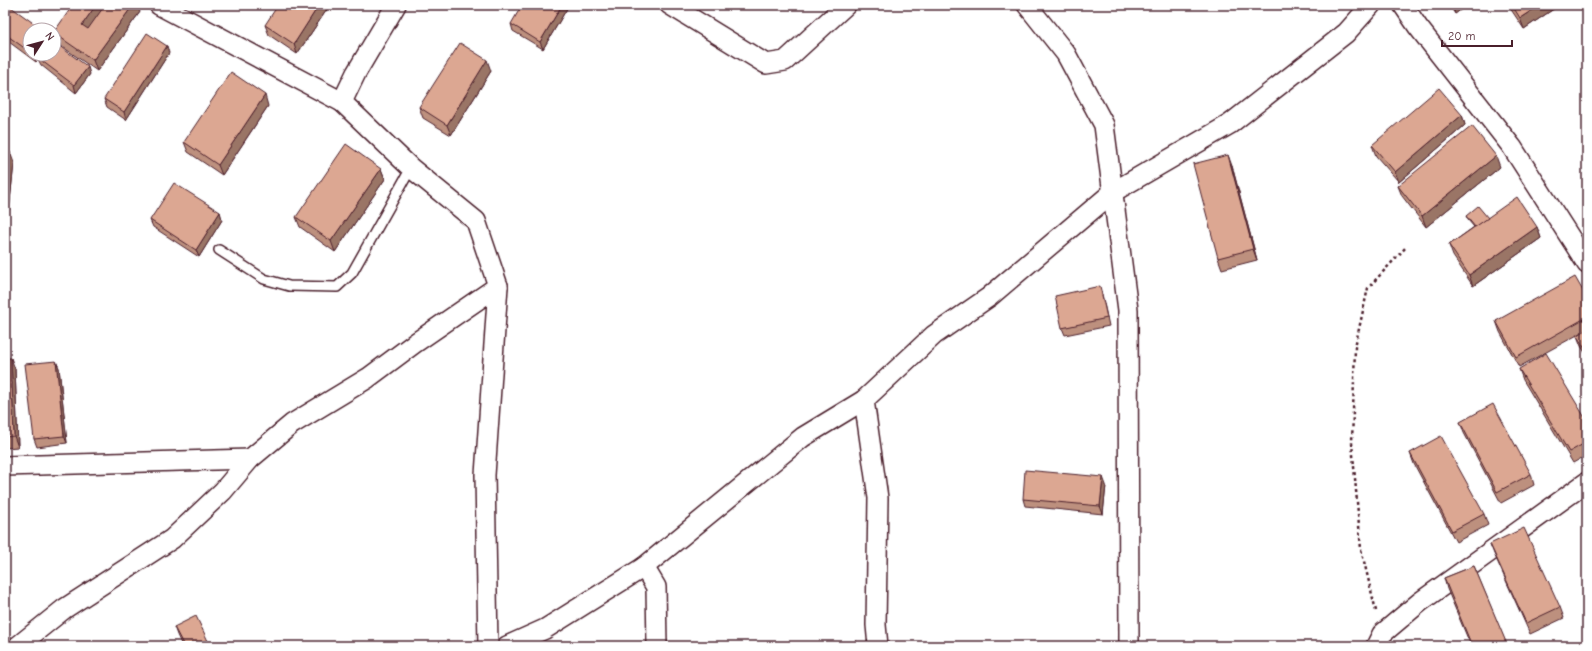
<svg xmlns="http://www.w3.org/2000/svg" width="1592" height="651" viewBox="0 0 1592 651" font-family="'Comic Neue',sans-serif">
  <style>
    .lines { fill: none; stroke-linecap: round; stroke-linejoin: round }
    .service-casing { stroke: #4a1f2b; stroke-width: 12 }
    .minor-casing { stroke: #4a1f2b; stroke-width: 22 }
    .path { stroke: #4a1f2b; stroke-width: 2.5; stroke-dasharray: 3 3; stroke-linecap: butt }
    .service { stroke: #fff; stroke-width: 9 }
    .minor { stroke: #fff; stroke-width: 19 }
    .wall { fill: #bd907e; stroke: #4a1f2b }
    .shaded-wall { fill: #9a7566; stroke: #4a1f2b }
    .building { fill: #dca792; stroke: #4a1f2b }
  </style>
  <rect width="100%" height="100%" fill="#fff"/>
  <filter id="ink" filterUnits="userSpaceOnUse"><feTurbulence type="fractalNoise" baseFrequency=".025" numOctaves="2"/><feDisplacementMap in="SourceGraphic" scale="8" xChannelSelector="R" yChannelSelector="G"/><feConvolveMatrix kernelMatrix="1 2 1 2 8 2 1 2 1" color-interpolation-filters="sRGB"/></filter>
  <g filter="url(#ink)">
    <g class="lines">
      <g class="service-casing">
        <path id="service" d="M219,250L264,279L289,286L337,287L352,273L411,168"/>
      </g>
      <g class="minor-casing">
        <g id="minor">
          <path d="M159,5L342,102"/>
          <path d="M396,5L356,73L342,102L411,168L476,221L498,286L485,475L488,646"/>
          <path d="M670,5L766,64L785,61L846,5"/>
          <path d="M1027,5L1066,54L1104,125L1128,310L1129,646"/>
          <path d="M1403,5L1418,27L1512,147L1587,264"/>
          <path d="M864,400L878,498L876,625L878,646"/>
          <path d="M5,466L250,459"/>
          <path d="M644,567L656,587L657,646"/>
          <path d="M18,646L64,609L172,539L223,491L250,459L292,424L368,378L415,343L498,286"/>
          <path d="M507,646L545,629L644,567L803,437L864,400L934,335L989,297L1113,192L1230,124L1346,33L1371,5"/>
          <path d="M1376,646L1382,634L1420,602L1587,482"/>
        </g>
      </g>
      <path class="path" d="M1376,611L1361,549L1352,443L1355,347L1368,288L1407,246"/>
      <use href="#service" class="service"/>
      <use href="#minor" class="minor"/>
    </g>
    <g class="wall">
      <path d="M330,5L297,54L269,35L265,25Z"/>
      <path d="M569,5L543,49L513,31L511,24Z"/>
      <path d="M1449,5H1467L1455,14Z"/>
      <path d="M1508,5H1554L1555,8L1524,29Z"/>
      <path d="M140,12L97,71L57,43L54,34V32Z"/>
      <path d="M5,15L30,30V54H54L90,74L76,93L41,65L38,59L36,62L5,39Z"/>
      <path d="M169,53L126,120L107,107L104,99Z"/>
      <path d="M491,71L451,135L423,118L419,107Z"/>
      <path d="M268,106L222,175L188,152L184,142Z"/>
      <path d="M1462,115L1465,125L1399,182L1376,156L1372,145Z"/>
      <path d="M5,152L14,163L9,210L5,209Z"/>
      <path d="M1232,166L1257,260L1222,269L1218,258Z"/>
      <path d="M1500,167L1426,227L1402,196L1398,186Z"/>
      <path d="M381,169L385,179L335,252L300,227L296,217Z"/>
      <path d="M220,212L222,220L199,257L153,227L150,220Z"/>
      <path d="M1466,216L1488,218L1537,227L1541,238L1473,286L1453,256L1449,245L1474,227L1468,220Z"/>
      <path d="M1102,294L1109,326L1065,335L1062,328Z"/>
      <path d="M1587,298V356L1581,346L1577,336L1581,333L1519,367L1500,332L1496,321Z"/>
      <path d="M5,358L15,369L18,447L5,448Z"/>
      <path d="M56,361L59,368L67,443L37,447L34,439Z"/>
      <path d="M1519,369L1587,421V455L1573,463L1523,380Z"/>
      <path d="M1460,422L1531,474L1534,485L1501,503L1464,433Z"/>
      <path d="M1410,453L1484,514L1488,525L1456,542L1414,464Z"/>
      <path d="M1106,485L1103,514L1025,506L1023,499Z"/>
      <path d="M1490,544L1560,607L1564,618L1530,634L1494,554Z"/>
      <path d="M1474,566L1507,646H1471L1447,589L1444,578Z"/>
      <path d="M174,627L208,641L210,646H182L177,635Z"/>
    </g>
    <g class="shaded-wall">
      <path d="M96,5H107L86,35L82,25Z"/>
      <path d="M133,5H137L140,12L97,71L93,60Z"/>
      <path d="M319,5H330L297,54L294,44Z"/>
      <path d="M562,5H569L543,49L540,42Z"/>
      <path d="M1454,5H1467L1455,14L1453,6Z"/>
      <path d="M1540,5H1554L1555,8L1524,29L1520,18Z"/>
      <path d="M167,46L169,53L126,120L124,112Z"/>
      <path d="M33,54H42L36,62Z"/>
      <path d="M487,60L491,71L451,135L447,125Z"/>
      <path d="M88,67L90,74L76,93L74,85Z"/>
      <path d="M265,95L268,106L222,175L218,165Z"/>
      <path d="M1462,115L1465,125L1399,182L1395,172Z"/>
      <path d="M10,152L14,163L9,210L5,198Z"/>
      <path d="M1228,155L1232,166L1257,260L1253,249Z"/>
      <path d="M1496,156L1500,167L1426,227L1422,216Z"/>
      <path d="M381,169L385,179L335,252L331,241Z"/>
      <path d="M220,212L222,220L199,257L196,250Z"/>
      <path d="M1537,227L1541,238L1473,286L1469,275Z"/>
      <path d="M11,358L15,369L18,447L14,436Z"/>
      <path d="M56,361L59,368L67,443L64,436Z"/>
      <path d="M1103,477L1106,485L1103,514L1100,506Z"/>
    </g>
    <g class="building">
      <path d="M73,5H96L82,25L88,29L105,5H133L93,60L54,33V32Z"/>
      <path d="M278,5H319L294,44L265,25Z"/>
      <path d="M522,5H562L540,42L511,24Z"/>
      <path d="M1512,5H1540L1520,18Z"/>
      <path d="M11,7L43,30H30V52L5,34V15Z"/>
      <path d="M147,33L167,46L124,112L104,99Z"/>
      <path d="M54,42L88,67L74,85L38,58L41,54H54Z"/>
      <path d="M460,43L487,60L447,125L419,107Z"/>
      <path d="M231,72L265,95L218,165L184,142Z"/>
      <path d="M1439,88L1462,115L1395,172L1372,145Z"/>
      <path d="M1472,126L1496,156L1422,216L1398,186Z"/>
      <path d="M346,144L381,169L331,241L296,217Z"/>
      <path d="M5,152H10L5,198Z"/>
      <path d="M1228,155L1253,249L1218,258L1193,164Z"/>
      <path d="M174,183L220,212L196,250L150,220Z"/>
      <path d="M1517,197L1537,227L1469,275L1449,245Z"/>
      <path d="M1478,206L1488,218L1475,227L1466,216Z"/>
      <path d="M1575,277L1587,298V317L1516,357L1496,321Z"/>
      <path d="M1100,286L1107,318L1062,328L1055,296Z"/>
      <path d="M1587,329V352L1577,336Z"/>
      <path d="M1546,353L1587,421V442L1569,452L1519,369Z"/>
      <path d="M5,358H11L14,436L5,437Z"/>
      <path d="M56,361L64,436L34,439L25,364Z"/>
      <path d="M1493,404L1531,474L1497,492L1460,422Z"/>
      <path d="M1441,436L1484,514L1452,531L1410,453Z"/>
      <path d="M1025,470L1103,477L1100,506L1023,499Z"/>
      <path d="M1524,528L1560,607L1526,623L1490,544Z"/>
      <path d="M1474,566L1506,642L1495,646H1472L1444,578Z"/>
      <path d="M196,616L208,641L198,646H184L174,627Z"/>
      <path d="M856,641L857,646H829Z"/>
    </g>
  </g>
  <rect width="1592" height="651" fill="none" stroke="#fff" stroke-width="20"/>
  <rect x="10" y="10" width="1572" height="631" fill="none" stroke="#4a1f2b" stroke-width="1.5" filter="url(#ink)"/>
  <g transform="translate(42 42) rotate(54)"><circle r="19" fill="#ffffff" stroke="#b7a5aa"/>
  <path d="M0-3L7 15L0 10L-7 15Z" fill="#4a1f2b"/>
  <text y="-6" font-size="11" font-weight="bold" text-anchor="middle" fill="#4a1f2b">N</text>
  </g>
  <path d="M1442 40v6h70v-6" fill="none" stroke="#4a1f2b" stroke-width="2"/>
  <text x="1448" y="40" font-size="12" fill="#4a1f2b" stroke="#ffffff" stroke-width="3" paint-order="stroke">20 m</text>
</svg>
